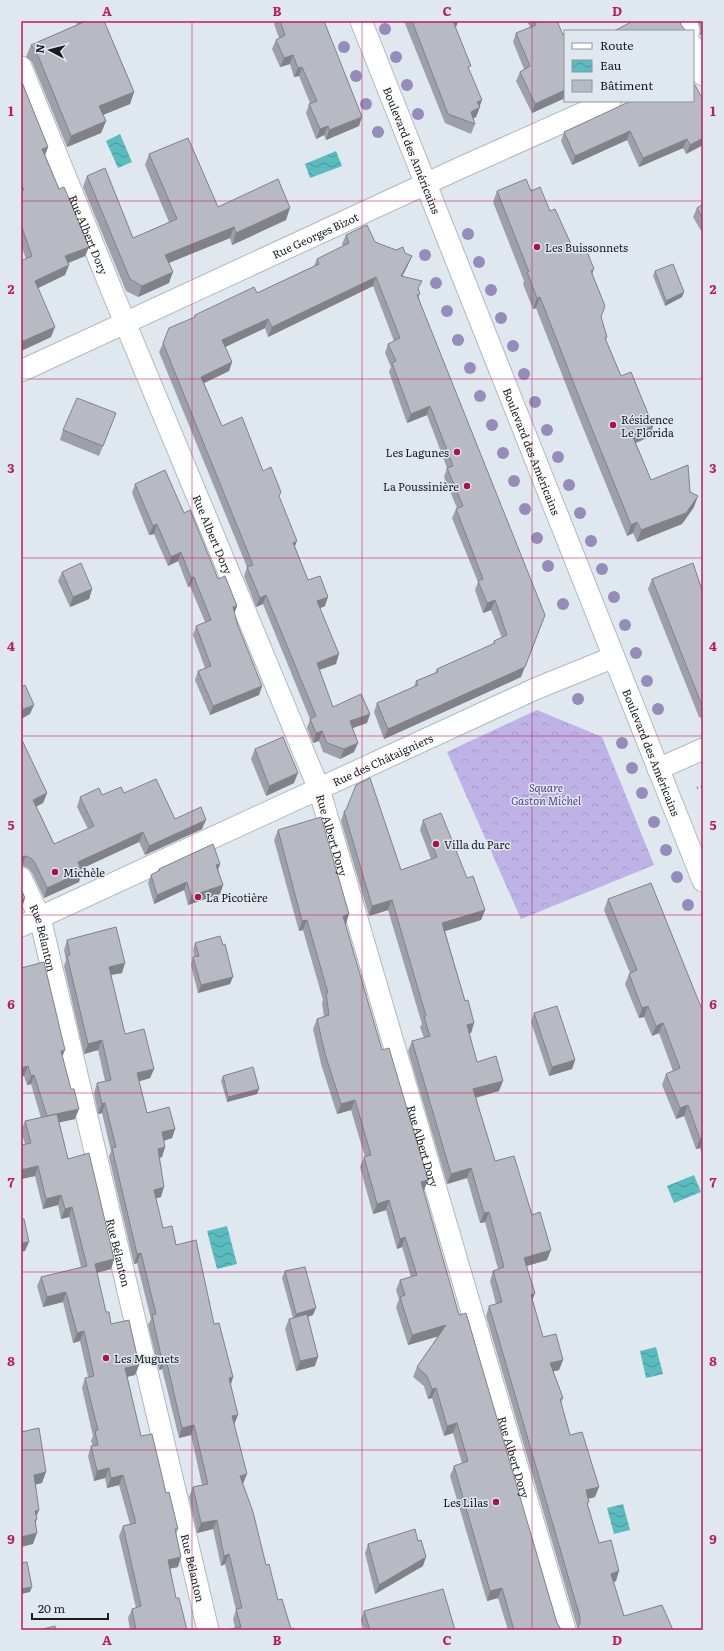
<svg xmlns="http://www.w3.org/2000/svg" width="724" height="1651" viewBox="0 0 724 1651" font-family="Literata,serif">
  <style>
    .forest { fill: url(#forest-crowns) }
    .water { fill: url(#water-waves) }
    .lines { fill: none; stroke-linecap: round; stroke-linejoin: round }
    .minor-casing { stroke: #b1b8c0; stroke-width: 23 }
    .path { stroke: #7d8288; stroke-width: 2.5; stroke-dasharray: 1 3; stroke-linecap: butt }
    .minor { stroke: #fff; stroke-width: 21 }
    .tree { fill: #968cba }
    .wall { fill: #9da0a8 }
    .shaded-wall { fill: #808288 }
    .building { fill: #b7bac3; stroke: #808288 }
    .grid { fill: none; stroke: #c2185b; stroke-width: 1; stroke-opacity: 0.55 }
    .poi-dot { fill: #a81349; stroke: #dfe7ef; stroke-width: 1.5 }
    .labels { text-anchor: middle; dominant-baseline: central; stroke-width: 3; stroke-linejoin: round; paint-order: stroke }
    .street-label { font-size: 11px; fill: #1a1d20; stroke: #dfe7ef }
    .poi-label { font-size: 11px; fill: #1a1d20; stroke: #dfe7ef; text-anchor: start }
    .park-label { font-size: 11px; font-style: italic; fill: #5a428e; stroke: #dfe7ef }
    .neatline { fill: none; stroke: #c2185b; stroke-width: 1.5 }
    .grid-label { font-size: 13px; text-anchor: middle; font-weight: bold; fill: #c2185b }
  </style>
  <defs>
    <pattern id="forest-crowns" width="20" height="18" patternUnits="userSpaceOnUse"><rect width="20" height="18" fill="#beb2e7"/><path d="M2 6a3 3 0 1 1 6 0M12 15a3 3 0 1 1 6 0" fill="none" stroke="#a399c6"/></pattern>
    <pattern id="water-waves" width="16" height="10" patternUnits="userSpaceOnUse"><rect width="16" height="10" fill="#5abcbf"/><path d="M0 5q4-4 8 0t8 0" fill="none" stroke="#4a989b"/></pattern>
  </defs>
  <rect width="100%" height="100%" fill="#dfe7ef"/>
  <path class="forest" d="M537,710L602,737L654,865L521,919L447,752Z"/>
  <g class="water">
    <path d="M120,134L132,162L118,168L106,141Z"/>
    <path d="M336,151L342,166L310,178L305,164Z"/>
    <path d="M694,1175L701,1192L674,1203L667,1186Z"/>
    <path d="M227,1226L237,1264L217,1269L207,1231Z"/>
    <path d="M656,1347L663,1374L646,1378L640,1351Z"/>
    <path d="M623,1504L630,1530L614,1534L607,1508Z"/>
  </g>
  <g class="lines">
    <g class="minor-casing">
      <g id="minor">
        <path id="s1" d="M361,21L703,881"/>
        <path d="M686,21L689,31"/>
        <path d="M693,46L697,62L703,75"/>
        <path id="s2" d="M21,67L114,296L319,789L565,1630"/>
        <path id="s3" d="M21,371L460,168L610,101"/>
        <path d="M658,769L703,749"/>
        <path id="s4" d="M21,878L40,918L208,1630"/>
        <path id="s5" d="M21,926L535,689L614,657"/>
      </g>
    </g>
    <path class="path" d="M697,788L703,786"/>
    <use href="#minor" class="minor"/>
  </g>
  <g class="tree">
    <circle cx="385" cy="29" r="6"/>
    <circle cx="344" cy="47" r="6"/>
    <circle cx="396" cy="57" r="6"/>
    <circle cx="356" cy="76" r="6"/>
    <circle cx="407" cy="85" r="6"/>
    <circle cx="366" cy="104" r="6"/>
    <circle cx="418" cy="114" r="6"/>
    <circle cx="378" cy="132" r="6"/>
    <circle cx="468" cy="234" r="6"/>
    <circle cx="425" cy="255" r="6"/>
    <circle cx="479" cy="262" r="6"/>
    <circle cx="436" cy="283" r="6"/>
    <circle cx="491" cy="290" r="6"/>
    <circle cx="447" cy="311" r="6"/>
    <circle cx="501" cy="318" r="6"/>
    <circle cx="458" cy="340" r="6"/>
    <circle cx="513" cy="346" r="6"/>
    <circle cx="470" cy="368" r="6"/>
    <circle cx="524" cy="374" r="6"/>
    <circle cx="480" cy="396" r="6"/>
    <circle cx="535" cy="402" r="6"/>
    <circle cx="492" cy="425" r="6"/>
    <circle cx="547" cy="430" r="6"/>
    <circle cx="503" cy="453" r="6"/>
    <circle cx="558" cy="457" r="6"/>
    <circle cx="514" cy="481" r="6"/>
    <circle cx="569" cy="485" r="6"/>
    <circle cx="525" cy="509" r="6"/>
    <circle cx="580" cy="513" r="6"/>
    <circle cx="537" cy="538" r="6"/>
    <circle cx="591" cy="541" r="6"/>
    <circle cx="548" cy="566" r="6"/>
    <circle cx="602" cy="569" r="6"/>
    <circle cx="614" cy="597" r="6"/>
    <circle cx="563" cy="604" r="6"/>
    <circle cx="625" cy="625" r="6"/>
    <circle cx="636" cy="653" r="6"/>
    <circle cx="647" cy="681" r="6"/>
    <circle cx="578" cy="699" r="6"/>
    <circle cx="658" cy="709" r="6"/>
    <circle cx="622" cy="743" r="6"/>
    <circle cx="632" cy="768" r="6"/>
    <circle cx="642" cy="793" r="6"/>
    <circle cx="654" cy="822" r="6"/>
    <circle cx="666" cy="850" r="6"/>
    <circle cx="677" cy="877" r="6"/>
    <circle cx="688" cy="905" r="6"/>
  </g>
  <g class="wall">
    <path d="M76,21H104L134,92L130,104L103,115L106,121L101,133L67,147L32,62L26,57L31,45L77,25Z"/>
    <path d="M275,21H324L359,126L326,140L324,135L316,139L306,113L309,104L310,103L299,76L294,77L290,64L280,67L272,49L276,40L279,38L274,24Z"/>
    <path d="M404,21H458L456,27H455L469,70L480,107L476,117L473,118L475,124L471,134L445,123Z"/>
    <path d="M527,21H557L563,35L565,34V98L532,113L516,81L520,72L524,69L513,42L516,33L530,27Z"/>
    <path d="M698,21H703V33L700,35V28Z"/>
    <path d="M21,80L48,147L45,156L59,189L89,247L85,256L68,263L65,275L38,288L51,337L21,351V261L26,259L21,245Z"/>
    <path d="M703,100V145L686,154L683,148L639,167L627,140L572,165L561,141L564,132Z"/>
    <path d="M149,154L218,207L286,220L232,245L230,238L169,263V283L138,297L126,291L83,187L87,176L133,238L169,222L145,165Z"/>
    <path d="M497,191H531L550,211L575,253L592,275L601,318L607,337L606,340L621,376L653,426L649,437L636,443L651,480L690,492L694,507L682,524L637,542L633,533L627,536L577,413L536,308L533,309L523,284L524,281L493,202Z"/>
    <path d="M703,204V234L693,217L697,208Z"/>
    <path d="M346,235L375,242L408,265L402,276L419,289V298L521,677L384,739L374,712L377,703L414,687L416,681L435,673L437,669L493,644L494,641L502,638L491,610L483,613L475,590L478,582L452,518L456,509L457,508L444,477L447,468L427,415L407,423L389,372L391,367L385,353L388,344L394,341L373,286L268,337L265,328L225,347L232,362L229,371L204,383L222,426L263,471L279,497L295,546L308,580L325,606L320,608L336,664L319,670L333,707L370,714L367,723L353,728L354,752L340,759L323,752L319,741L313,743L307,728L310,719L263,604L256,607L244,576L247,567L159,352L163,343L194,318L195,315L257,293L314,266L317,259L343,246L342,244Z"/>
    <path d="M655,271L682,297L665,306L653,276Z"/>
    <path d="M116,413L99,456L60,440L63,430Z"/>
    <path d="M135,484L184,513L218,579L237,606L234,613L238,626L262,686L259,695L210,715L195,680L198,671L205,668L193,635L196,626L205,622L190,586L188,587L178,561L168,566L154,534L149,535L132,493Z"/>
    <path d="M62,572L92,589L89,599L70,607L58,581Z"/>
    <path d="M652,579L703,593V719L699,717L648,589Z"/>
    <path d="M21,738L47,793L43,803L36,806L54,844L88,829L77,807L80,797L124,793L175,819L202,829L145,855L139,842L81,869L79,882L44,898L32,873L28,868L22,866Z"/>
    <path d="M255,749L294,783L266,796L251,759Z"/>
    <path d="M344,811L401,870L431,859L420,830L423,820L467,878L485,910L481,920L445,931L465,1001L474,1023L471,1033H469L477,1062L499,1091L476,1098L495,1161L532,1215L547,1260L526,1266L535,1293L532,1300L543,1337L563,1360L559,1370L553,1371L563,1398L561,1403L570,1435L595,1497L588,1499V1506L599,1543L616,1581L614,1582L577,1629V1627L486,1316L489,1306L496,1304L490,1281L493,1271L498,1269L485,1222L480,1223L467,1178L447,1184L408,1051L412,1041L424,1038L420,1027L422,1024L388,910L369,916L341,821Z"/>
    <path d="M278,830L346,924H345L382,1050L428,1180L424,1190L423,1191L459,1315L557,1623L560,1628L563,1630H508L498,1598L487,1601L450,1476L454,1466L462,1463L453,1433L444,1436L432,1398L428,1399L424,1386L413,1377L417,1367L438,1336L408,1345L396,1307L399,1299L396,1290L400,1280L411,1277L402,1247L397,1249L386,1210L373,1214L360,1167L364,1157H365L351,1110L337,1114L321,1064L313,1029L317,1019L324,1017L322,1003L323,1000L303,930L299,931L274,840Z"/>
    <path d="M220,864L218,870L223,885L220,894L188,905L184,890L154,904L148,883L151,875L158,871L159,869Z"/>
    <path d="M608,899L701,1007L703,1006V1156L700,1148L696,1149L684,1116L676,1119L662,1085L666,1074L673,1071L659,1033L652,1036L644,1017L639,1018L625,984L629,974L630,973L604,910Z"/>
    <path d="M67,940L122,973L111,975L125,1034L154,1069L150,1078L139,1081L147,1113L175,1129L172,1138L164,1141L165,1147L162,1157L160,1158L161,1197L156,1198L163,1228L176,1245L214,1324L233,1377L231,1384L234,1424L243,1484L266,1565L278,1600L291,1629L295,1630H230V1629L235,1628L233,1619L236,1610L225,1564L221,1566L213,1529L197,1533L189,1497L193,1487L202,1485L191,1435L179,1438L162,1369L159,1370L148,1325L151,1319L137,1263L134,1264L109,1157L111,1151L102,1113L98,1114L94,1093L97,1083L105,1081L98,1050L84,1054L64,966L66,960L64,950Z"/>
    <path d="M195,943L230,984L198,993L191,965L193,957H194L193,950Z"/>
    <path d="M21,968L62,1056L75,1119L59,1122L68,1159L114,1259L111,1269L97,1273L106,1312L111,1324L139,1365L135,1375L127,1377L141,1436L166,1493L178,1529L176,1534L178,1567L170,1568L176,1598L187,1630H130L128,1618L132,1609L136,1608L119,1536L123,1526L130,1524L119,1485L107,1488L105,1478L94,1481L88,1456L91,1446H93L91,1441L93,1436L82,1388L85,1378L88,1377L80,1341L73,1343L63,1302L43,1307L37,1286L41,1277L81,1267L69,1217L61,1219L58,1205L43,1209L35,1176L21,1179V1145L25,1144L21,1131L25,1121L41,1118L31,1084L27,1085L24,1076L21,1077Z"/>
    <path d="M534,1013L575,1060L572,1069L549,1076L531,1022Z"/>
    <path d="M223,1076L257,1094L227,1102L221,1081Z"/>
    <path d="M285,1271L313,1315L308,1317L315,1366L296,1371L285,1329L289,1319L293,1318L282,1278Z"/>
    <path d="M368,1544L423,1566L375,1594L365,1553Z"/>
    <path d="M364,1611L455,1630H364L361,1620Z"/>
  </g>
  <g class="shaded-wall">
    <path d="M80,21H90L78,26Z"/>
    <path d="M452,21H458L456,27L449,30Z"/>
    <path d="M703,27V33L700,35Z"/>
    <path d="M293,55L290,64L280,67L284,58Z"/>
    <path d="M302,67L299,76L294,77L298,68Z"/>
    <path d="M565,90V98L532,113L535,104Z"/>
    <path d="M134,92L130,104L95,118L99,106Z"/>
    <path d="M482,100L476,117L468,121L471,112L477,102Z"/>
    <path d="M362,117L359,126L326,140L329,130Z"/>
    <path d="M106,121L101,133L67,147L71,136Z"/>
    <path d="M328,126L324,135L316,139L320,129Z"/>
    <path d="M630,131L627,140L572,165L575,156Z"/>
    <path d="M703,138V145L686,154L690,145Z"/>
    <path d="M687,139L683,148L639,167L643,158Z"/>
    <path d="M48,147L44,157L42,149Z"/>
    <path d="M290,208L286,220L232,245L236,233Z"/>
    <path d="M234,227L230,238L161,266L165,255Z"/>
    <path d="M89,247L85,256L61,266L65,256Z"/>
    <path d="M412,256L408,265L398,285L401,276Z"/>
    <path d="M69,265L65,275L32,291L35,281Z"/>
    <path d="M594,269L590,280L591,271Z"/>
    <path d="M173,272L169,283L138,297L142,286Z"/>
    <path d="M376,277L373,286L268,337L272,327Z"/>
    <path d="M684,292L682,297L665,306L666,301Z"/>
    <path d="M540,297L536,308L533,309L537,298Z"/>
    <path d="M268,319L265,328L219,350L222,340Z"/>
    <path d="M55,327L51,337L21,351V342Z"/>
    <path d="M232,362L229,371L198,386L201,377Z"/>
    <path d="M430,406L427,415L407,423L411,414Z"/>
    <path d="M653,426L649,437L628,446L632,435Z"/>
    <path d="M698,496L694,507L682,524L637,542L641,530Z"/>
    <path d="M637,522L633,533L627,536L631,525Z"/>
    <path d="M157,524L154,534L149,535L153,526Z"/>
    <path d="M297,541L293,551V543Z"/>
    <path d="M181,552L178,561L168,566L171,557Z"/>
    <path d="M194,577L190,586L188,587L191,578Z"/>
    <path d="M92,589L89,599L70,607L73,597Z"/>
    <path d="M266,595L263,604L256,607L260,598Z"/>
    <path d="M328,597L325,606L314,611L317,601Z"/>
    <path d="M495,600L491,610L483,613L487,603Z"/>
    <path d="M237,606L234,615L233,607Z"/>
    <path d="M545,615L521,677L384,739L388,729Z"/>
    <path d="M339,654L336,664L313,672L317,663Z"/>
    <path d="M262,686L259,695L210,715L213,706Z"/>
    <path d="M34,705L30,714L21,719V710Z"/>
    <path d="M370,714L367,723L347,730L350,721Z"/>
    <path d="M322,731L319,741L313,743L316,733Z"/>
    <path d="M358,743L354,752L340,759L344,749Z"/>
    <path d="M298,773L294,783L266,796L269,786Z"/>
    <path d="M47,793L43,803L30,810L33,800Z"/>
    <path d="M206,820L202,829L145,855L149,846Z"/>
    <path d="M143,832L139,842L74,872L78,862Z"/>
    <path d="M26,856L22,866H21V857Z"/>
    <path d="M220,864L217,873L216,865Z"/>
    <path d="M82,872L79,882L44,898L47,888Z"/>
    <path d="M187,882L184,890L154,904L157,895Z"/>
    <path d="M223,885L220,894L188,905L191,896Z"/>
    <path d="M25,898L22,908H21V900Z"/>
    <path d="M392,900L388,910L369,916L372,906Z"/>
    <path d="M485,910L481,920L439,933L442,923Z"/>
    <path d="M349,914L346,924L339,926L343,916Z"/>
    <path d="M307,920L303,930L299,931L302,921Z"/>
    <path d="M125,963L122,973L105,976L109,967Z"/>
    <path d="M233,977L230,984L198,993L201,985Z"/>
    <path d="M648,1006L644,1017L639,1018L642,1008Z"/>
    <path d="M474,1023L471,1033L463,1035L467,1025Z"/>
    <path d="M663,1023L659,1033L652,1036L656,1026Z"/>
    <path d="M102,1040L98,1050L84,1054L88,1044Z"/>
    <path d="M65,1050L61,1060V1051Z"/>
    <path d="M575,1060L572,1069L549,1076L552,1067Z"/>
    <path d="M28,1066L24,1076L21,1077V1068Z"/>
    <path d="M154,1069L150,1078L134,1083L137,1073Z"/>
    <path d="M34,1075L31,1084L27,1085L31,1076Z"/>
    <path d="M503,1081L499,1091L469,1099L473,1089Z"/>
    <path d="M259,1089L257,1094L227,1102L228,1097Z"/>
    <path d="M355,1100L351,1110L337,1114L341,1104Z"/>
    <path d="M105,1103L102,1113L98,1114L102,1104Z"/>
    <path d="M688,1105L684,1116L676,1119L680,1108Z"/>
    <path d="M79,1109L75,1119L43,1126L47,1116Z"/>
    <path d="M175,1129L172,1138L158,1142L162,1132Z"/>
    <path d="M703,1137V1139L700,1148L696,1149L700,1139Z"/>
    <path d="M165,1147L162,1157L155,1159L158,1149Z"/>
    <path d="M38,1166L35,1176L21,1179V1170Z"/>
    <path d="M471,1168L467,1178L447,1184L451,1174Z"/>
    <path d="M428,1180L424,1190L417,1192L421,1182Z"/>
    <path d="M164,1187L161,1197L150,1200L154,1190Z"/>
    <path d="M61,1195L58,1205L43,1209L46,1199Z"/>
    <path d="M389,1200L386,1210L373,1214L377,1204Z"/>
    <path d="M72,1207L69,1217L61,1219L65,1209Z"/>
    <path d="M489,1212L485,1222L480,1223L484,1213Z"/>
    <path d="M405,1237L402,1247L397,1249L400,1239Z"/>
    <path d="M29,1242L25,1251L21,1252V1243Z"/>
    <path d="M551,1250L547,1260L520,1268L524,1258Z"/>
    <path d="M141,1253L137,1263L134,1264L137,1254Z"/>
    <path d="M114,1259L111,1269L91,1274L95,1264Z"/>
    <path d="M66,1292L63,1302L43,1307L47,1297Z"/>
    <path d="M535,1293L531,1303V1295Z"/>
    <path d="M316,1308L313,1315L294,1321L296,1314Z"/>
    <path d="M446,1325L443,1335L408,1345L412,1335Z"/>
    <path d="M84,1331L80,1341L73,1343L77,1333Z"/>
    <path d="M318,1357L315,1366L296,1371L300,1361Z"/>
    <path d="M166,1359L162,1369L159,1370L162,1360Z"/>
    <path d="M563,1360L559,1370L547,1373L550,1363Z"/>
    <path d="M139,1365L135,1375L121,1378L125,1368Z"/>
    <path d="M233,1377L230,1387L229,1378Z"/>
    <path d="M436,1388L432,1398L428,1399L432,1389Z"/>
    <path d="M238,1415L234,1425L232,1416Z"/>
    <path d="M457,1423L453,1433L444,1436L447,1426Z"/>
    <path d="M194,1425L191,1435L179,1438L182,1428Z"/>
    <path d="M109,1468L105,1478L94,1481L97,1471Z"/>
    <path d="M46,1472L42,1483L30,1486L34,1475Z"/>
    <path d="M247,1474L243,1484L236,1486L240,1476Z"/>
    <path d="M123,1475L119,1485L107,1488L111,1478Z"/>
    <path d="M599,1487L595,1497L582,1500L586,1490Z"/>
    <path d="M39,1510L35,1520L37,1519L33,1530L35,1511Z"/>
    <path d="M217,1520L213,1529L197,1533L201,1523Z"/>
    <path d="M37,1533L33,1544L21,1547V1537Z"/>
    <path d="M229,1554L225,1564L221,1566L224,1556Z"/>
    <path d="M181,1557L178,1567L164,1570L168,1560Z"/>
    <path d="M426,1557L423,1566L375,1594L379,1585Z"/>
    <path d="M619,1571L616,1581L608,1584L611,1574Z"/>
    <path d="M32,1587L30,1592L21,1594V1589Z"/>
    <path d="M502,1588L498,1598L487,1601L490,1591Z"/>
  </g>
  <g class="building">
    <path d="M86,21H104L134,92L99,106L106,121L71,136L36,51L31,45Z"/>
    <path d="M280,21H324L362,117L329,130L328,126L320,129L309,104L317,101L302,67L298,68L293,55L284,58L276,40L285,35Z"/>
    <path d="M412,21H453L471,66L468,67L482,100L477,102L480,107L471,112L475,124L448,114Z"/>
    <path d="M535,21H557L563,35L565,34V90L535,104L520,72L530,66L516,33L536,25Z"/>
    <path d="M633,21H680L681,25L686,31H614Z"/>
    <path d="M21,80L48,147L42,149L59,189L64,187L89,247L65,256L69,265L35,281L55,327L21,342V261L32,256L21,225V191L24,190L21,184Z"/>
    <path d="M693,85H695L703,100V138L690,145L687,139L643,158L630,131L575,156L564,132L631,101H693Z"/>
    <path d="M188,138L218,207L278,179L290,208L236,233L234,227L165,255L173,272L142,286L130,279L87,176L105,168L133,238L177,219L149,154Z"/>
    <path d="M526,179L531,191L540,187L550,211L555,209L575,253L586,249L594,269L591,271L605,306L601,317L607,337L605,338L621,376L631,372L653,426L632,435L651,480L688,465L690,492L698,496L686,513L641,530L637,522L631,525L581,402L540,297L537,298L527,272H529L497,191Z"/>
    <path d="M703,204V219L697,208Z"/>
    <path d="M367,225L375,242L396,250L403,247L405,253L412,256L401,276L422,281L418,288L420,294L417,295L545,615L525,667L388,729L377,703L418,685L416,681L438,672L437,669L495,643L494,641L507,635L495,600L487,603L478,581L483,579L456,509L463,506L447,468L453,466L430,406L411,414L392,363L396,361L388,344L400,338L376,277L272,327L268,319L222,340L232,362L201,377L222,426L242,417L263,471L271,467L281,492L279,496L297,541L293,543L308,580L320,576L328,597L317,601L339,654L317,663L333,707L361,694L370,714L350,721L358,743L344,749L327,743L322,731L316,733L310,719L316,716L266,595L260,598L247,567L253,565L163,343L169,328L195,317V315L254,287L257,293L319,264L317,259L349,243L346,235Z"/>
    <path d="M673,264L684,292L666,301L655,271Z"/>
    <path d="M77,398L116,413L103,446L63,430Z"/>
    <path d="M165,470L184,513L190,510L218,579L225,576L237,606L233,607L238,626L262,686L213,706L198,671L211,666L196,626L211,620L194,577L191,578L181,552L171,557L157,524L153,526L135,484Z"/>
    <path d="M81,563L92,589L73,597L62,572Z"/>
    <path d="M693,563L703,593V708L652,579Z"/>
    <path d="M25,685L34,705L21,710V687Z"/>
    <path d="M283,737L298,773L269,786L255,749Z"/>
    <path d="M21,738L47,793L33,800L54,844L94,826L80,797L99,788L102,795L121,787L124,793L156,779L175,819L201,807L206,820L149,846L143,832L78,862L82,872L47,888L35,863L32,859L26,856L21,857Z"/>
    <path d="M370,778L401,870L437,857L423,820L441,813L467,878L473,876L485,910L442,923L465,1001L468,1000L474,1023L467,1025L477,1062L496,1056L503,1081L473,1089L495,1161L514,1156L532,1215L540,1212L551,1250L524,1258L535,1293L531,1295L543,1337L556,1334L563,1360L550,1363L563,1398L560,1399L570,1435L582,1432L599,1487L586,1490L589,1502L587,1503L599,1543L611,1540L619,1571L611,1574L624,1616L662,1605L673,1630H575L577,1629L580,1623V1617L489,1306L502,1302L493,1271L504,1267L489,1212L484,1213L471,1168L451,1174L412,1041L430,1036L424,1017L426,1016L392,900L372,906L344,811L346,810L356,785Z"/>
    <path d="M321,817L349,914L343,916L382,1050L389,1048L428,1180L421,1182L459,1315L466,1313L557,1623L560,1628L563,1630H514L502,1588L490,1591L454,1466L468,1461L457,1423L447,1426L436,1388L432,1389L427,1376L417,1367L446,1325L412,1335L400,1297L405,1295L400,1280L417,1275L405,1237L400,1239L389,1200L377,1204L364,1157L371,1155L355,1100L341,1104L325,1054L317,1019L329,1015L326,993H328L307,920L302,921L278,830Z"/>
    <path d="M213,844L220,864L216,865L223,885L191,896L187,882L157,895L151,875L160,870L159,869Z"/>
    <path d="M651,883L701,1007L703,1006V1137L700,1139L688,1105L680,1108L666,1074L680,1068L663,1023L656,1026L648,1006L642,1008L629,974L637,970L608,899Z"/>
    <path d="M21,889L25,898L21,900Z"/>
    <path d="M116,927L125,963L109,967L125,1034L144,1029L154,1069L137,1073L147,1113L169,1107L175,1129L162,1132L165,1147L158,1149L164,1187L154,1190L163,1228L172,1226L176,1245L196,1240L214,1324L219,1323L233,1377L229,1378L238,1415L232,1416L247,1474L240,1476L253,1512L266,1565L269,1564L278,1600L282,1599L291,1629L294,1628L295,1630H230V1629L241,1627L236,1609L242,1608L229,1554L224,1556L217,1520L201,1523L193,1487L208,1484L194,1425L182,1428L166,1359L162,1360L152,1315L156,1314L141,1253L137,1254L112,1148L116,1147L105,1103L102,1104L97,1083L111,1080L102,1040L88,1044L67,956L70,955L67,940Z"/>
    <path d="M220,936L223,945L225,944L233,977L201,985L193,957L199,956L195,943Z"/>
    <path d="M44,962L65,1050L61,1051L71,1089H74L79,1109L47,1116L34,1075L31,1076L28,1066L21,1068V968Z"/>
    <path d="M557,1006L575,1060L552,1067L534,1013Z"/>
    <path d="M253,1067L259,1089L228,1097L223,1076Z"/>
    <path d="M57,1114L68,1159L89,1153L114,1259L95,1264L106,1312H109L111,1324L129,1320L139,1365L125,1368L141,1436L152,1434L166,1493L169,1492L178,1529H175L181,1557L168,1560L176,1598H179L187,1630H136L132,1609L141,1606L123,1526L136,1523L123,1475L111,1478L109,1468L97,1471L91,1446L98,1445L95,1431L98,1430L85,1378L94,1376L84,1331L77,1333L66,1292L47,1297L41,1277L87,1266L72,1207L65,1209L61,1195L46,1199L38,1166L21,1170V1145L31,1143L25,1121Z"/>
    <path d="M21,1219H24L29,1242L21,1243Z"/>
    <path d="M305,1267L316,1308L296,1314L285,1271Z"/>
    <path d="M307,1314L318,1357L300,1361L289,1319Z"/>
    <path d="M39,1428L46,1472L34,1475L39,1510L35,1511L37,1519L35,1520L37,1533L21,1537V1432Z"/>
    <path d="M415,1529L418,1541L421,1540L426,1557L379,1585L368,1544Z"/>
    <path d="M27,1562L32,1587L21,1589V1563Z"/>
    <path d="M443,1589L455,1630H370L364,1611Z"/>
    <path d="M55,1626L56,1630H39Z"/>
  </g>
  <path class="grid" d="M192,21V1630M362,21V1630M532,21V1630M21,201H703M21,379H703M21,558H703M21,736H703M21,915H703M21,1093H703M21,1272H703M21,1450H703"/>
  <g class="poi-dot">
    <circle cx="537" cy="247" r="4"/>
    <circle cx="613" cy="425" r="4"/>
    <circle cx="457" cy="452" r="4"/>
    <circle cx="467" cy="486" r="4"/>
    <circle cx="436" cy="844" r="4"/>
    <circle cx="55" cy="872" r="4"/>
    <circle cx="198" cy="897" r="4"/>
    <circle cx="106" cy="1358" r="4"/>
    <circle cx="496" cy="1502" r="4"/>
  </g>
  <g class="labels">
    <g class="street-label">
      <text stroke="none"><textPath href="#s1" startOffset="139">Boulevard des Américains</textPath></text>
      <text stroke="none"><textPath href="#s2" startOffset="181">Rue Albert Dory</textPath></text>
      <text stroke="none"><textPath href="#s3" startOffset="324">Rue Georges Bizot</textPath></text>
      <text stroke="none"><textPath href="#s1" startOffset="463">Boulevard des Américains</textPath></text>
      <text stroke="none"><textPath href="#s2" startOffset="505">Rue Albert Dory</textPath></text>
      <text stroke="none"><textPath href="#s1" startOffset="787">Boulevard des Américains</textPath></text>
      <text stroke="none"><textPath href="#s5" startOffset="398">Rue des Châtaigniers</textPath></text>
      <text stroke="none"><textPath href="#s2" startOffset="829">Rue Albert Dory</textPath></text>
      <text stroke="none"><textPath href="#s4" startOffset="64">Rue Bélanton</textPath></text>
      <text stroke="none"><textPath href="#s2" startOffset="1153">Rue Albert Dory</textPath></text>
      <text stroke="none"><textPath href="#s4" startOffset="388">Rue Bélanton</textPath></text>
      <text stroke="none"><textPath href="#s2" startOffset="1477">Rue Albert Dory</textPath></text>
      <text stroke="none"><textPath href="#s4" startOffset="712">Rue Bélanton</textPath></text>
    </g>
    <g class="poi-label">
      <text x="545" y="247">Les Buissonnets</text>
      <text x="621" y="419">Résidence<tspan x="621" dy="13">Le Florida</tspan></text>
      <text x="449" y="452" text-anchor="end">Les Lagunes</text>
      <text x="459" y="486" text-anchor="end">La Poussinière</text>
      <text x="444" y="844">Villa du Parc</text>
      <text x="63" y="872">Michèle</text>
      <text x="206" y="897">La Picotière</text>
      <text x="114" y="1358">Les Muguets</text>
      <text x="488" y="1502" text-anchor="end">Les Lilas</text>
    </g>
    <g class="park-label">
      <text x="546" y="787">Square<tspan x="546" dy="13">Gaston Michel</tspan></text>
    </g>
  </g>
  <rect width="724" height="1651" fill="none" stroke="#dfe7ef" stroke-width="44"/>
  <rect x="564" y="30" width="130" height="72" fill="#dfe7ef" stroke="#90969c"/>
  <rect x="572" y="43" width="20" height="6" fill="#ffffff" stroke="#90969c"/>
  <text x="600" y="50" font-size="12" fill="#1a1d20">Route</text>
  <rect x="572" y="60" width="20" height="12" fill="url(#water-waves)" stroke="#90969c"/>
  <text x="600" y="70" font-size="12" fill="#1a1d20">Eau</text>
  <rect x="572" y="80" width="20" height="12" fill="#b7bac3" stroke="#90969c"/>
  <text x="600" y="90" font-size="12" fill="#1a1d20">Bâtiment</text>
  <g transform="translate(50 50) rotate(277)" stroke="#dfe7ef" stroke-width="3" paint-order="stroke">
  <path d="M0-3L7 15L0 10L-7 15Z" fill="#1a1d20"/>
  <text y="-6" font-size="11" font-weight="bold" text-anchor="middle" fill="#1a1d20">N</text>
  </g>
  <path d="M32 1613v6h76v-6" fill="none" stroke="#1a1d20" stroke-width="2"/>
  <text x="38" y="1613" font-size="12" fill="#1a1d20" stroke="#dfe7ef" stroke-width="3" paint-order="stroke">20 m</text>
  <rect x="22" y="22" width="680" height="1607" class="neatline"/>
  <g class="grid-label">
    <text x="107" y="16">A</text>
    <text x="277" y="16">B</text>
    <text x="447" y="16">C</text>
    <text x="617" y="16">D</text>
    <text x="11" y="116">1</text>
    <text x="713" y="116">1</text>
    <text x="11" y="294">2</text>
    <text x="713" y="294">2</text>
    <text x="11" y="473">3</text>
    <text x="713" y="473">3</text>
    <text x="11" y="651">4</text>
    <text x="713" y="651">4</text>
    <text x="11" y="830">5</text>
    <text x="713" y="830">5</text>
    <text x="11" y="1009">6</text>
    <text x="713" y="1009">6</text>
    <text x="11" y="1187">7</text>
    <text x="713" y="1187">7</text>
    <text x="11" y="1366">8</text>
    <text x="713" y="1366">8</text>
    <text x="11" y="1544">9</text>
    <text x="713" y="1544">9</text>
    <text x="107" y="1645">A</text>
    <text x="277" y="1645">B</text>
    <text x="447" y="1645">C</text>
    <text x="617" y="1645">D</text>
  </g>
</svg>
